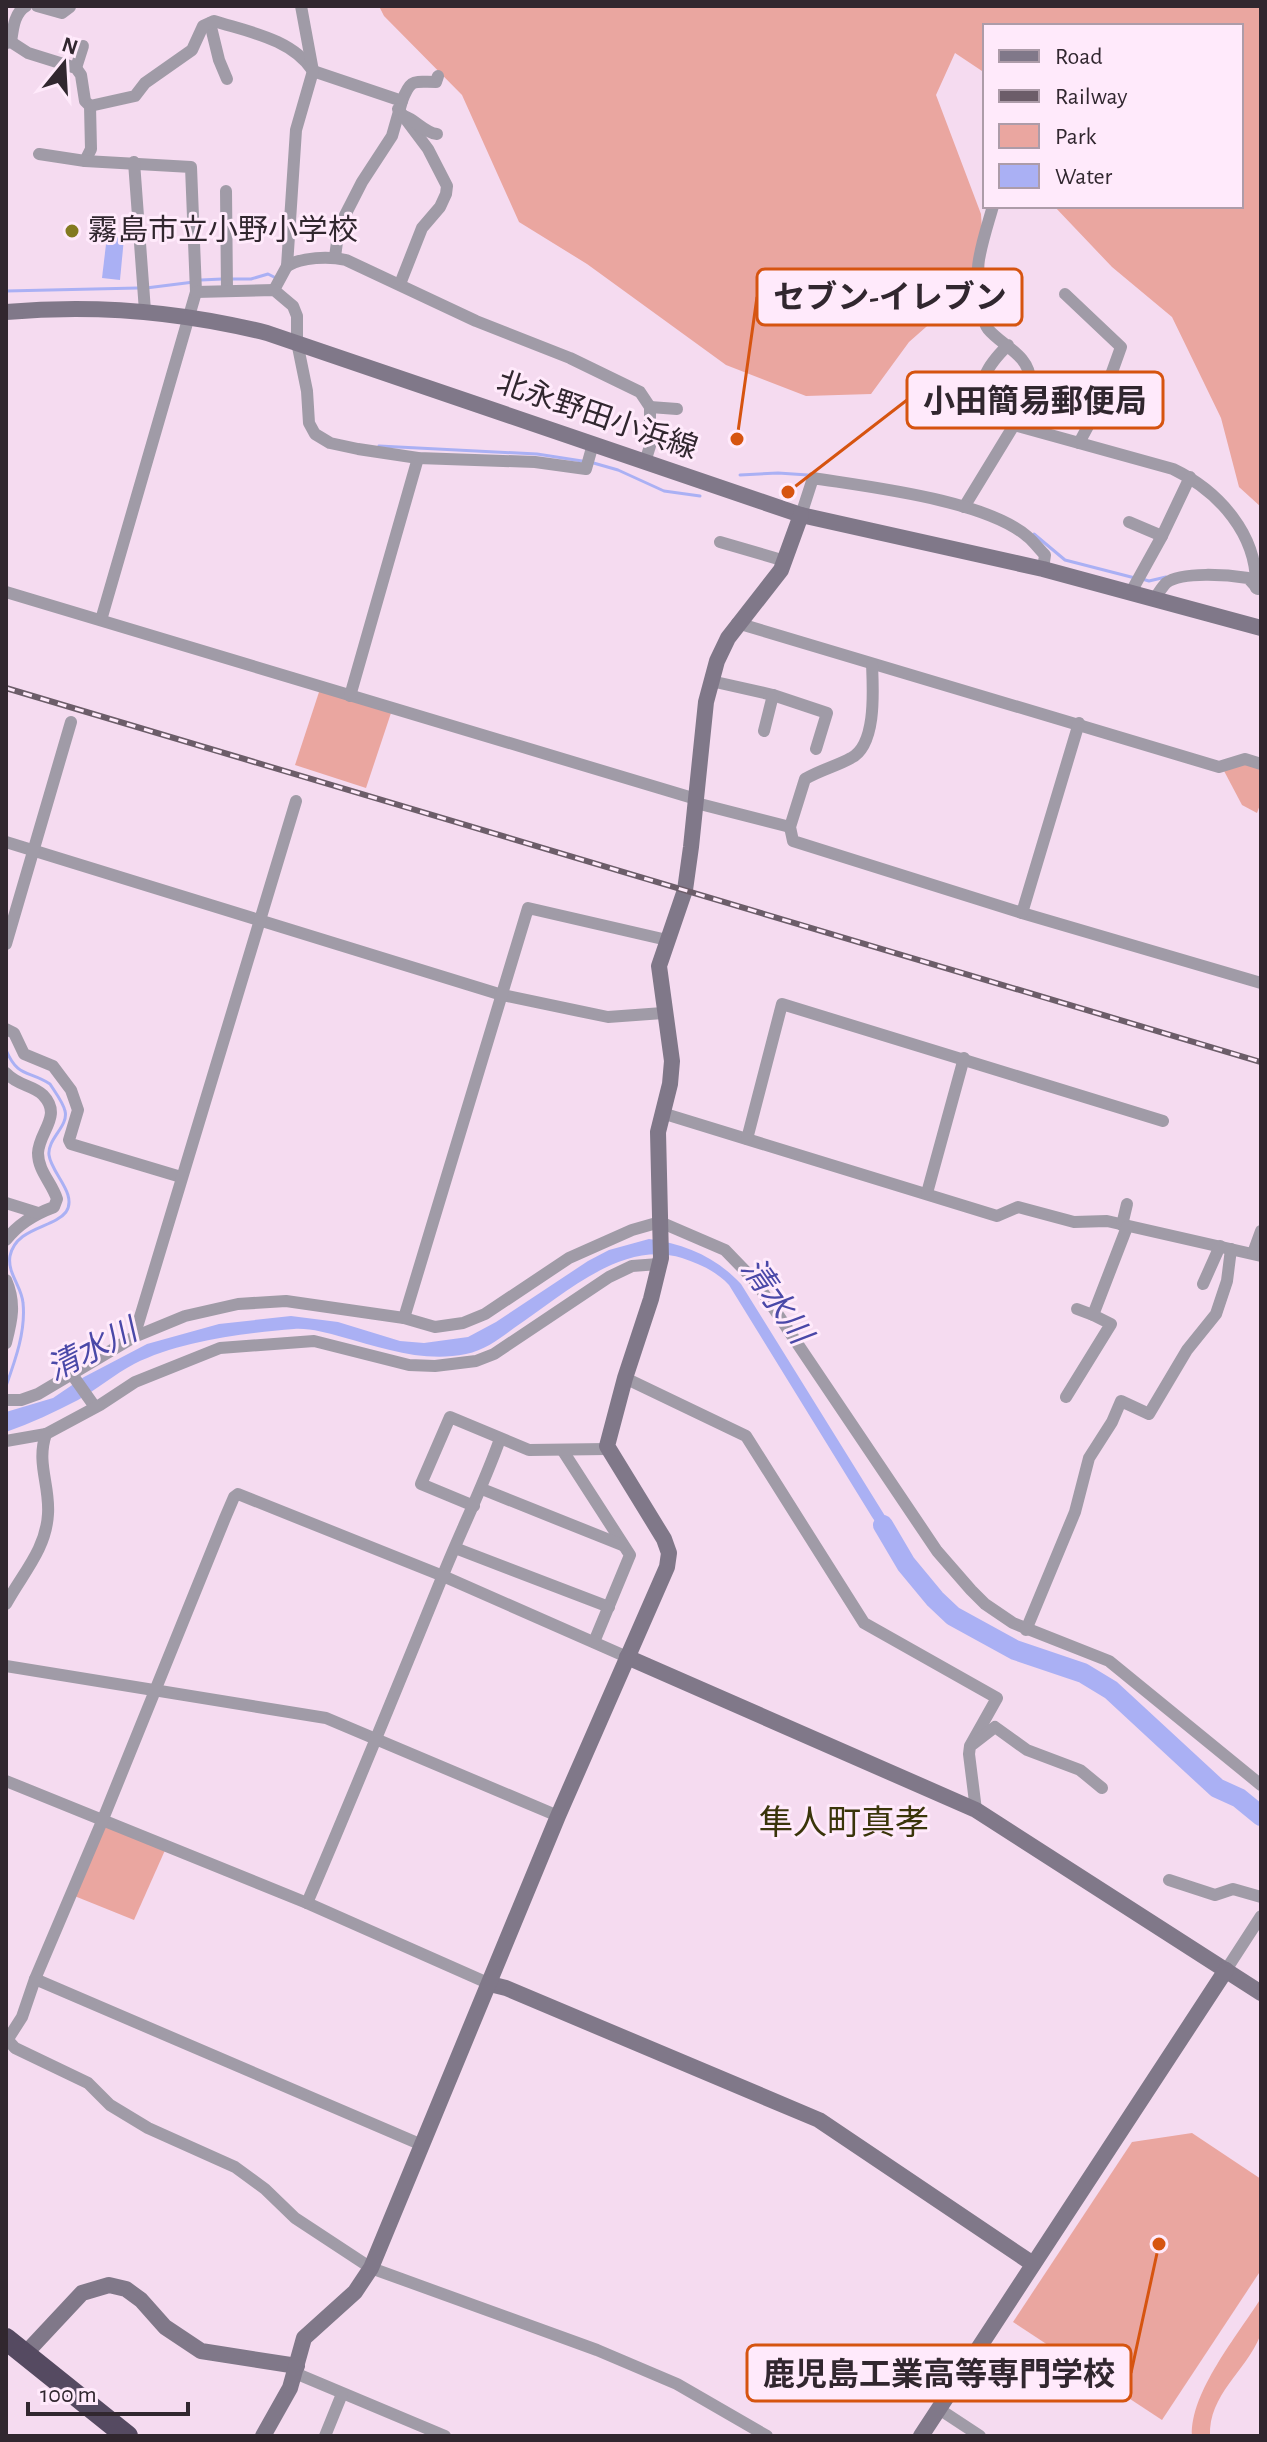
<svg xmlns="http://www.w3.org/2000/svg" width="1267" height="2442" viewBox="0 0 1267 2442" font-family="'Alegreya Sans','Noto Sans JP',sans-serif">
  <style>
    .green { fill: #eaa6a0 }
    .water { fill: #aab0f4 }
    .lines { fill: none; stroke-linecap: round; stroke-linejoin: round }
    .stream { stroke: #aab0f4; stroke-width: 3 }
    .river { stroke: #aab0f4; stroke-width: 20 }
    .street { stroke: #a09ba7; stroke-width: 12 }
    .secondary { stroke: #807889; stroke-width: 16 }
    .highway { stroke: #554a61; stroke-width: 22 }
    .rail-casing { stroke: #6c5d69; stroke-width: 6 }
    .rail { stroke: #ffeafb; stroke-width: 3; stroke-dasharray: 9; stroke-linecap: butt }
    .poi-dot { fill: #837a20; stroke: #ffeafb; stroke-width: 3 }
    .labels { text-anchor: middle; dominant-baseline: central; stroke-width: 6; stroke-linejoin: round; paint-order: stroke }
    .poi-label { font-size: 30px; fill: #31272f; stroke: #ffeafb; text-anchor: start }
    .street-label { font-size: 30px; fill: #31272f; stroke: #ffeafb }
    .water-label { font-size: 32px; font-style: italic; fill: #4a48a8; stroke: #ffeafb }
    .quarter-label { font-size: 34px; fill: #3a350a; stroke: #ffeafb }
    .leader { fill: none; stroke: #d65410; stroke-width: 3 }
    .callout-dot { fill: #d65410; stroke: #ffeafb; stroke-width: 3 }
    .callout { fill: #ffeafb; stroke: #d65410; stroke-width: 3 }
    .callout-label { font-size: 32px; text-anchor: middle; font-weight: bold; fill: #31272f }
  </style>
  <rect width="100%" height="100%" fill="#f5dbf0"/>
  <g class="green">
    <path d="M379,6H1261V507L1239,487L1221,418L1172,317L1112,267L1054,206H1241V26H985V73L955,53L936,95L981,214L985,275L909,342L871,394L806,396L726,365L587,264L519,222L462,95L384,16Z"/>
    <path d="M320,689L391,713L366,788L295,765Z"/>
    <path d="M1246,764L1261,768V802L1257,813L1242,805L1223,769Z"/>
    <path d="M103,1819L166,1848L134,1920L72,1895Z"/>
    <path d="M1192,2133L1261,2179V2270L1162,2420L1013,2322L1132,2142Z"/>
    <path d="M1261,2298C1261,2309 1264,2326 1260,2336C1246,2371 1208,2395 1210,2436H1192C1190,2392 1238,2335 1261,2298Z"/>
  </g>
  <g class="water">
    <path d="M107,236L124,238L120,280L102,278Z"/>
    <path d="M649,1239C685,1244 716,1257 741,1284L895,1532L896,1548L894,1549L872,1517L729,1285C716,1271 700,1264 682,1258C621,1239 561,1297 514,1328C499,1339 485,1350 466,1354C424,1363 382,1348 342,1337C327,1333 310,1328 294,1329C244,1333 179,1341 134,1364C115,1374 97,1389 78,1400C55,1412 31,1423 6,1432V1412L53,1398L84,1377L147,1344L219,1324L291,1316L338,1322L400,1341L424,1343L468,1337L496,1322L588,1261L609,1250Z"/>
  </g>
  <g class="lines">
    <g class="stream">
      <path d="M229,279H251L268,274L274,277"/>
      <path d="M201,280L222,279"/>
      <path d="M146,288L194,282"/>
      <path d="M6,291L138,288"/>
      <path d="M379,446L537,454L582,461"/>
      <path d="M590,462L618,470L664,491L700,496"/>
      <path d="M740,475L778,473L808,475"/>
      <path d="M1034,534L1065,560L1135,578"/>
      <path d="M1142,579L1149,581L1166,577"/>
      <path d="M6,1050C18,1078 28,1070 50,1084C55,1092 63,1102 65,1111C69,1126 47,1139 49,1155C51,1173 78,1194 66,1212C54,1228 16,1227 10,1256C7,1273 22,1287 23,1303C26,1331 15,1361 6,1386"/>
    </g>
    <path class="river" d="M883,1525L906,1564L935,1599L953,1616L1015,1650L1083,1673L1111,1690L1217,1788L1239,1798L1261,1816"/>
    <g class="street">
      <path d="M37,6L62,13L70,7"/>
      <path d="M210,23L219,60L227,79"/>
      <path d="M11,42C13,29 14,13 26,6"/>
      <path d="M6,43L11,42L28,53L76,68L81,75L85,101L90,106L91,149L85,161"/>
      <path d="M76,68L83,46"/>
      <path d="M402,101C411,78 413,82 436,82L438,76"/>
      <path d="M90,106L135,96L145,83L192,50L203,26L214,21C249,32 292,39 313,71L402,101L392,136L362,182L339,227L335,257"/>
      <path d="M398,109L428,149L447,186L446,194L440,207L422,228L400,284"/>
      <path d="M404,116C416,120 425,133 437,134"/>
      <path d="M39,154L85,161L191,167L196,292L101,620"/>
      <path d="M134,162L145,311"/>
      <path d="M226,191L227,290"/>
      <path d="M993,206C982,245 971,270 982,311C983,317 984,324 988,329C1002,346 1030,355 1030,381L1014,425L983,412C980,378 985,368 1008,345"/>
      <path d="M287,266C302,257 329,256 346,260L476,321L570,358L640,392L650,407V446L645,462"/>
      <path d="M274,290L287,266L296,130L313,71L301,6"/>
      <path d="M196,292L274,290L293,306L297,316V342L307,391L309,423L315,434L330,443L358,449L418,458L535,462L586,469L593,444"/>
      <path d="M1065,294L1121,347L1102,400L1079,443"/>
      <path d="M650,407L677,409"/>
      <path d="M964,507L1014,425L1173,469C1219,491 1258,535 1256,588"/>
      <path d="M801,515L813,478C869,487 986,500 1028,537C1034,542 1039,549 1045,555L1043,569"/>
      <path d="M1129,522L1162,536"/>
      <path d="M720,542L785,561"/>
      <path d="M6,592L696,799"/>
      <path d="M1131,592L1162,536L1190,477"/>
      <path d="M1154,599C1158,594 1162,587 1166,583C1182,571 1229,575 1248,578L1258,589"/>
      <path d="M737,623L1219,767L1245,759L1261,764"/>
      <path d="M872,664C873,689 877,745 851,758C837,766 820,770 805,779L790,827L793,841L1022,913L1261,983"/>
      <path d="M711,681L773,695L827,713L816,749"/>
      <path d="M350,696L418,458"/>
      <path d="M764,731L773,695"/>
      <path d="M696,803L790,827"/>
      <path d="M6,842L502,995L608,1017L663,1013"/>
      <path d="M1022,913L1079,723"/>
      <path d="M6,944L71,722"/>
      <path d="M6,1029L14,1033L24,1054L53,1066L71,1090L78,1110L69,1140L71,1144L181,1177"/>
      <path d="M6,1073C18,1086 33,1085 43,1095C63,1116 39,1131 38,1153C38,1171 52,1183 57,1199L54,1207C35,1214 18,1224 6,1240"/>
      <path d="M662,1113L997,1216L1018,1207L1074,1222L1107,1221L1261,1256"/>
      <path d="M747,1139L782,1004L1163,1121"/>
      <path d="M927,1193L964,1058"/>
      <path d="M6,1203L38,1213"/>
      <path d="M1122,1225L1127,1204"/>
      <path d="M1253,1253L1261,1231"/>
      <path d="M6,1280C16,1303 12,1320 6,1343"/>
      <path d="M1203,1284L1220,1246"/>
      <path d="M1077,1309L1093,1315"/>
      <path d="M404,1318L528,908L667,940"/>
      <path d="M134,1337L296,801"/>
      <path d="M71,1373L95,1407"/>
      <path d="M625,1378L746,1436L864,1623L997,1698L970,1746L969,1754L976,1810"/>
      <path d="M1066,1397L1111,1324L1093,1315L1127,1227"/>
      <path d="M6,1400H21L38,1394L134,1337L185,1316L238,1304L286,1301L404,1318L435,1327L463,1323L485,1314L569,1258L632,1230L660,1222L725,1250L756,1282L937,1551L971,1590L985,1604L1013,1623L1109,1661L1261,1785"/>
      <path d="M6,1441L46,1434"/>
      <path d="M563,1451L630,1555L594,1642"/>
      <path d="M482,1489L622,1545"/>
      <path d="M474,1506L421,1484L450,1417L529,1450L607,1449"/>
      <path d="M455,1548L609,1607"/>
      <path d="M6,1604C22,1574 46,1550 48,1514C50,1485 36,1463 46,1434L100,1405L135,1382L220,1348L314,1341L409,1365L435,1366L476,1361L494,1354L609,1277L632,1266L659,1264"/>
      <path d="M1026,1630L1075,1512L1089,1458L1112,1422L1121,1401L1149,1414L1187,1350L1216,1314L1227,1281L1231,1249"/>
      <path d="M6,1666L326,1718L558,1816"/>
      <path d="M973,1744L995,1727L1027,1750L1080,1770L1102,1788"/>
      <path d="M6,1781L307,1903L490,1984"/>
      <path d="M1169,1880L1215,1895L1233,1889L1261,1897"/>
      <path d="M307,1903C353,1796 397,1688 441,1580C460,1532 483,1487 500,1439"/>
      <path d="M1226,1970L1261,1916"/>
      <path d="M35,1979L422,2145"/>
      <path d="M6,2038L15,2048L88,2083L110,2105L148,2128L235,2167L265,2189L295,2218L371,2268L597,2350L677,2384L767,2436"/>
      <path d="M6,2042L22,2017L35,1979L103,1819L225,1518L234,1497L238,1494L443,1576L627,1657"/>
      <path d="M295,2373L445,2436"/>
      <path d="M939,2409L980,2436"/>
      <path d="M325,2436L342,2394"/>
    </g>
    <g class="secondary">
      <path d="M6,312C95,304 180,311 267,333L801,515L1043,569L1261,628"/>
      <path d="M627,1657L976,1810L1261,1993"/>
      <path d="M490,1984L506,1988L819,2120L1033,2264"/>
      <path d="M24,2355L82,2293L109,2285L126,2289L141,2300L165,2327L201,2351L297,2366"/>
      <path d="M263,2436L290,2388L304,2338L355,2292L371,2268L558,1816L667,1567L669,1553L664,1539L607,1446L625,1378L651,1299L661,1258L658,1132L670,1084L672,1061L659,966L685,890L691,847L706,702L717,661L728,638L781,570L801,515"/>
      <path d="M921,2436L1226,1970"/>
    </g>
    <path class="highway" d="M6,2339L127,2436"/>
    <g class="rail-casing">
      <path id="rail" d="M6,688L1261,1062"/>
    </g>
    <use href="#rail" class="rail"/>
  </g>
  <circle class="poi-dot" cx="72" cy="231" r="8"/>
  <g class="labels">
    <g class="poi-label">
      <text x="88" y="231">霧島市立小野小学校</text>
    </g>
    <g class="street-label">
      <text transform="translate(597 416) rotate(19)">北永野田小浜線</text>
    </g>
    <g class="water-label">
      <text transform="translate(776 1301) rotate(55)">清水川</text>
      <text transform="translate(92 1350) rotate(-27)">清水川</text>
    </g>
    <g class="quarter-label">
      <text x="844" y="1824">隼人町真孝</text>
    </g>
  </g>
  <path class="leader" d="M737 439L757 297M788 492L907 400M1159 2244L1131 2373"/>
  <g class="callout-dot">
    <circle cx="737" cy="439" r="8"/>
    <circle cx="788" cy="492" r="8"/>
    <circle cx="1159" cy="2244" r="8"/>
  </g>
  <g class="callout">
    <rect x="757" y="269" width="265" height="56" rx="8"/>
    <rect x="907" y="372" width="256" height="56" rx="8"/>
    <rect x="747" y="2345" width="384" height="56" rx="8"/>
  </g>
  <g class="callout-label">
    <text x="890" y="308">セブン-イレブン</text>
    <text x="1035" y="412">小田簡易郵便局</text>
    <text x="939" y="2385">鹿児島工業高等専門学校</text>
  </g>
  <rect width="1267" height="2442" fill="none" stroke="#31272f" stroke-width="16"/>
  <rect x="983" y="24" width="260" height="184" fill="#ffeafb" stroke="#ad9ca9" stroke-width="2"/>
  <rect x="999" y="50" width="40" height="12" fill="#807889" stroke="#ad9ca9" stroke-width="2"/>
  <text x="1055" y="64" font-size="24" fill="#31272f">Road</text>
  <rect x="999" y="90" width="40" height="12" fill="#6c5d69" stroke="#ad9ca9" stroke-width="2"/>
  <text x="1055" y="104" font-size="24" fill="#31272f">Railway</text>
  <rect x="999" y="124" width="40" height="24" fill="#eaa6a0" stroke="#ad9ca9" stroke-width="2"/>
  <text x="1055" y="144" font-size="24" fill="#31272f">Park</text>
  <rect x="999" y="164" width="40" height="24" fill="#aab0f4" stroke="#ad9ca9" stroke-width="2"/>
  <text x="1055" y="184" font-size="24" fill="#31272f">Water</text>
  <g transform="translate(64 64) rotate(18)" stroke="#ffeafb" stroke-width="6" paint-order="stroke">
  <path d="M0-6L14 30L0 20L-14 30Z" fill="#31272f"/>
  <text y="-12" font-size="22" font-weight="bold" text-anchor="middle" fill="#31272f">N</text>
  </g>
  <path d="M28 2402v12h160v-12" fill="none" stroke="#31272f" stroke-width="4"/>
  <text x="40" y="2402" font-size="24" fill="#31272f" stroke="#ffeafb" stroke-width="6" paint-order="stroke">100 m</text>
</svg>
